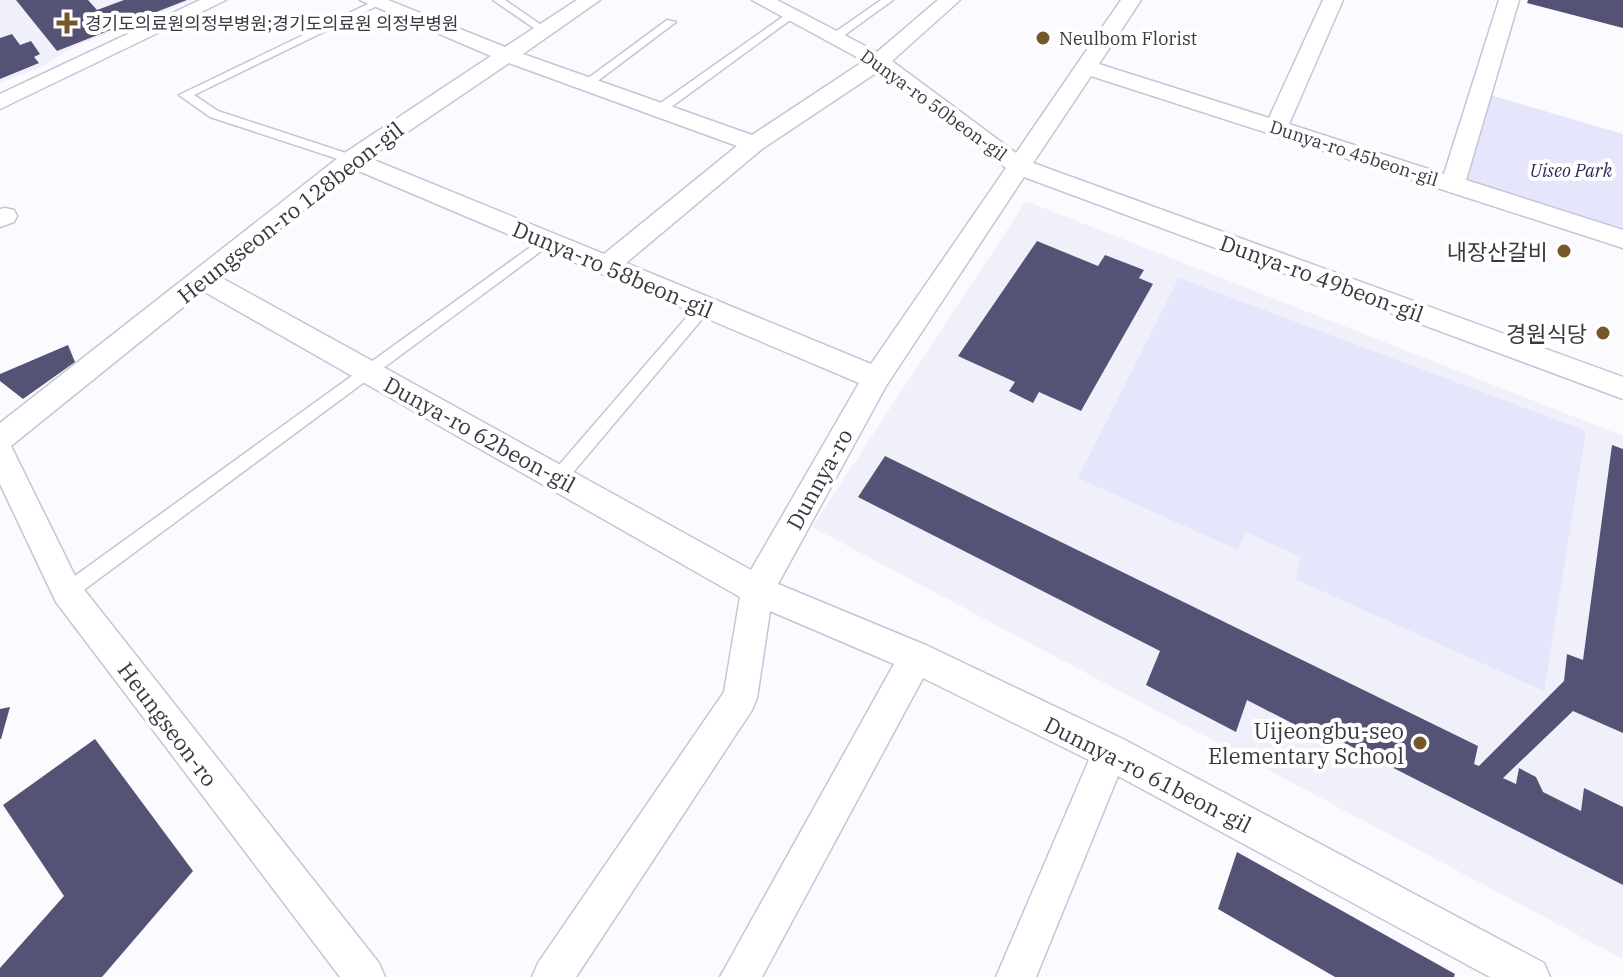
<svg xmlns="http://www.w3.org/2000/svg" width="1623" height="977" viewBox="0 0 1623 977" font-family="'IBM Plex Serif','Noto Sans KR',serif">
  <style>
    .built { fill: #f0f0fb }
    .green { fill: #e5e5fb }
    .building { fill: #545375 }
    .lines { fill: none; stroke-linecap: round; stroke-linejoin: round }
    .service-casing { stroke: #c5c5d7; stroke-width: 3 }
    .minor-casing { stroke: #c5c5d7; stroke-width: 3 }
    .service { fill: #fff; fill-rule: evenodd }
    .minor { fill: #fff; fill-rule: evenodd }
    .poi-dot { fill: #74572a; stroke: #fff; stroke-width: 3 }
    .labels { text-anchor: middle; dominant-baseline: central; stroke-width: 8; stroke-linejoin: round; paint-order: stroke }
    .far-poi-label { font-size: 18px; fill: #3a3941; stroke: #fff; text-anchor: start }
    .far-street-label { font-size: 18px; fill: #3a3941; stroke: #fff }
    .far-park-label { font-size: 18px; font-style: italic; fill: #302a5c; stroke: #fff }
    .street-label { font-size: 22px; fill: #3a3941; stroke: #fff }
    .poi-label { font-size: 22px; fill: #3a3941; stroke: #fff; text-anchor: end }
  </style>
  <rect width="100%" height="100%" fill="#fbfbff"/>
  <g class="built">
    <path d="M0,0H194L73,47L42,67L0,83Z"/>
    <path d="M1026,201L1623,436V959L812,527Z"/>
  </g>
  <g class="green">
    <path d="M1483,93L1623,134V239L1453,184Z"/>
    <path d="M1179,278L1586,431L1544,691L1295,579L1301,557L1246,532L1238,550L1078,478Z"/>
  </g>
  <g class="building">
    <path d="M16,0H88L97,10L124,0H187L57,51Z"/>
    <path d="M1528,0H1623V28L1527,3Z"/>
    <path d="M12,34L20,45L31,41L40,54L34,57L39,63L0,79V38Z"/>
    <path d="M1037,241L1098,266L1105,255L1144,270L1139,278L1153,284L1081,411L1039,392L1033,403L1009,391L1015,382L958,356Z"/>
    <path d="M68,345L75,362L23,399L0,381V374Z"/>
    <path d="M1612,445L1623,449V733L1573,711L1503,778L1516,784L1519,768L1536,777L1543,792L1581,811L1584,788L1623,807V885L1311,726L1309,732L1247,700L1236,732L1146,685L1160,651L858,497L885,456L1478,746L1474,764L1479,766L1564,681L1567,654L1583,660Z"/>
    <path d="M10,707L1,739H0V709Z"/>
    <path d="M95,739L193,871L102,977H0V968L64,896L3,805Z"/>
    <path d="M1237,852L1455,974L1454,977H1335L1218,909Z"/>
  </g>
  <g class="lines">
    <g class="service-casing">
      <g id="service">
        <path d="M493,0H505L547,29L538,31Z"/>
        <path d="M881,0H893L839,39H831V35Z"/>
        <path d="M374,1L383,3L194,95L218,111L355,156V162H347L210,117L179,95Z"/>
        <path d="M788,13L797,15L663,113H655V107Z"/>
        <path d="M667,20L676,22L591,86H583V82Z"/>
        <path d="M547,235L554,240L552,243L73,598L67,600L61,598L58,592L61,586Z"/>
        <path d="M703,303L708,304L710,308L708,312L565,482H553L551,477L553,472L698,304Z"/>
      </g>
    </g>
    <g class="minor-casing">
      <g id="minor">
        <path d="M200,0H226L0,109V94Z"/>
        <path d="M360,0H388L505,47L577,0H600L523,54L752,135L864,61L752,0H777L877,52L938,0H960L892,61L1016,153L1121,0H1141L1099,64L1269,118L1323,0H1343L1289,124L1444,174L1499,0H1519L1466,180L1623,230V248L1091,76L1033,163L1623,377V399L1024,177L886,386L778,584L928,646L1123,739L1544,963L1550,977H1490L1118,776L1036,977H996L1089,760L923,678L762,977H720L894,664L770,611L757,698L752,710L576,977H532L538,963L724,692L740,597L203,291L11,446L78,582L379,963L385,977H340L56,602L0,484V423L343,154L491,56ZM509,63L737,146L604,254L369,158ZM879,71L1006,168L871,364L626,263L762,149ZM354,169L859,383L751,570L220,277Z"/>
        <path d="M5,208L14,210L17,216L14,222L0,227V209Z"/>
      </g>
    </g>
    <use href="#service" class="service"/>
    <use href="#minor" class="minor"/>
  </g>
  <g class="poi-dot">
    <path d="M63 11h8v8h8v8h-8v8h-8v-8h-8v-8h8z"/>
    <circle cx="1043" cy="38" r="8"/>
    <circle cx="1564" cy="251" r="8"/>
    <circle cx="1603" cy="333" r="8"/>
    <circle cx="1420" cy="743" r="8"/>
  </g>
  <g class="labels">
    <g class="far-poi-label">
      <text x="85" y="23">경기도의료원의정부병원;경기도의료원 의정부병원</text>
      <text x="1059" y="38">Neulbom Florist</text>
    </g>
    <g class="far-street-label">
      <text transform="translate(934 105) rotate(36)">Dunya-ro 50beon-gil</text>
      <text transform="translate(1354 153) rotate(18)">Dunya-ro 45beon-gil</text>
    </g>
    <g class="far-park-label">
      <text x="1571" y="170">Uiseo Park</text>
    </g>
    <g class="street-label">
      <text transform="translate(290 212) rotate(-38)">Heungseon-ro 128beon-gil</text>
      <text transform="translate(613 269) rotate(23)">Dunya-ro 58beon-gil</text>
      <text transform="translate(1322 278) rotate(20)">Dunya-ro 49beon-gil</text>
      <text transform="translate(480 434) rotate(29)">Dunya-ro 62beon-gil</text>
      <text transform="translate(819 479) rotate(-61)">Dunnya-ro</text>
      <text transform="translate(168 724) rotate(53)">Heungseon-ro</text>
      <text transform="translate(1148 774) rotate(27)">Dunnya-ro 61beon-gil</text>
    </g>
    <g class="poi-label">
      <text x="1548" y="251">내장산갈비</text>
      <text x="1587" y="333">경원식당</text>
      <text x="1404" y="730">Uijeongbu-seo<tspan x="1404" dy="25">Elementary School</tspan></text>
    </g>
  </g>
</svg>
